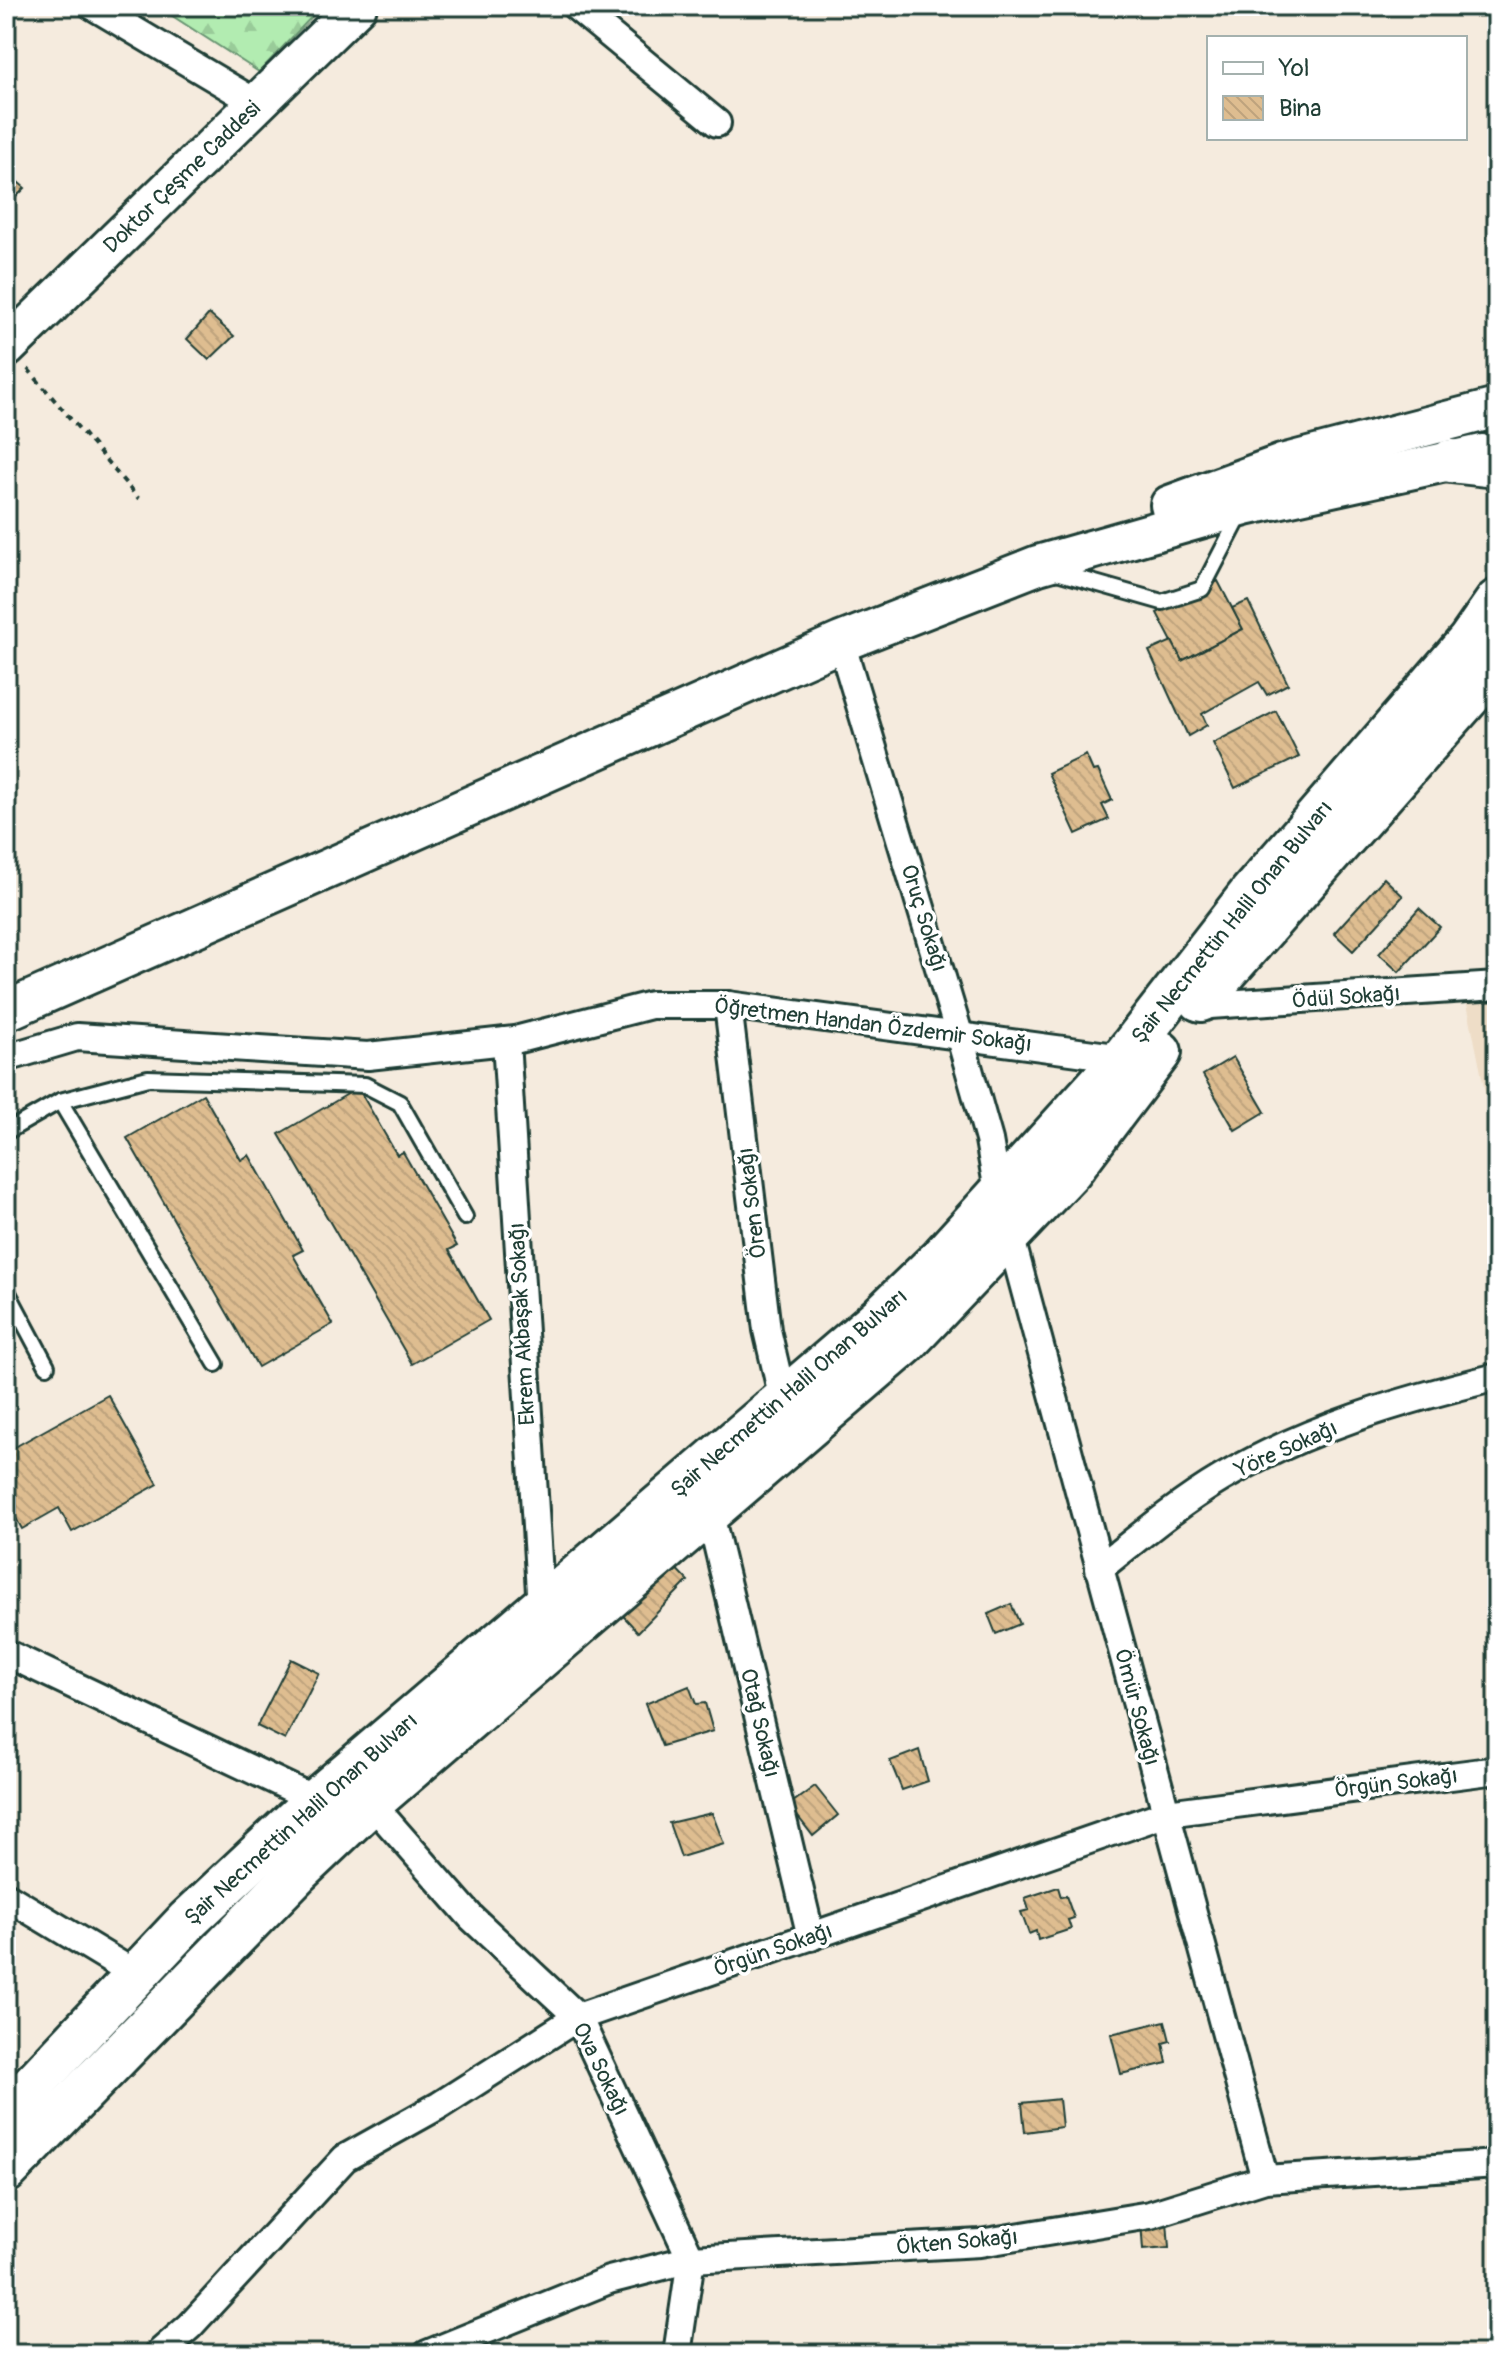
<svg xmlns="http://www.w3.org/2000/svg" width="1503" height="2360" viewBox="0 0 1503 2360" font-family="Pangolin,sans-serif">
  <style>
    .built { fill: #eeddc7 }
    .forest { fill: url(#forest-firs); stroke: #689472; stroke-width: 2 }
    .building { fill: url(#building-back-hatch); stroke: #1f3d34; stroke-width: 2 }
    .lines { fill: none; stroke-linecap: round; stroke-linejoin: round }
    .lane-casing { stroke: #1f3d34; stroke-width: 20 }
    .street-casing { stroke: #1f3d34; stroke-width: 32 }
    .secondary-casing { stroke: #1f3d34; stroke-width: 44 }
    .primary-casing { stroke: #1f3d34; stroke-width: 48 }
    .path { stroke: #1f3d34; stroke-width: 4; stroke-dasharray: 6 6; stroke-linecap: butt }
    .lane { stroke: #fff; stroke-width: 14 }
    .street { stroke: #fff; stroke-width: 26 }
    .secondary { stroke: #fff; stroke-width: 38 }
    .primary { stroke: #fff; stroke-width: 42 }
    .labels { text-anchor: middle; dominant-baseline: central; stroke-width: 7; stroke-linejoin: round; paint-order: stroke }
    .street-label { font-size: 22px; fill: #1f3d34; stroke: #fff }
  </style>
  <defs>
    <pattern id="forest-firs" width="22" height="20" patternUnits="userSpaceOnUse" patternTransform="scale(2)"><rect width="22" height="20" fill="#b2ecb1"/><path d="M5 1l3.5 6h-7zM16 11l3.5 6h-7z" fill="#99cb99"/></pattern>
    <pattern id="building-back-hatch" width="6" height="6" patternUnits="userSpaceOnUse" patternTransform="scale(2)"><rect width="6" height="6" fill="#debd90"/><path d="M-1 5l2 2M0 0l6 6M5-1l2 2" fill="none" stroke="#bea37d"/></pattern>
  </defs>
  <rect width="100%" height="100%" fill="#f5ebde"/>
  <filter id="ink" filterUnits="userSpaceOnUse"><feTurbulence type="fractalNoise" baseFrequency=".0125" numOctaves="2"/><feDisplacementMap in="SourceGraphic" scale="16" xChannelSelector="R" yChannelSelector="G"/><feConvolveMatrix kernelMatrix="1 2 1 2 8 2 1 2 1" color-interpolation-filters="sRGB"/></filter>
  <g filter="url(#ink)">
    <path class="built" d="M1497,999V1151L1467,1004Z"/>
    <path class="forest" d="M157,6H322L259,72Z"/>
    <g class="building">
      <path d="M6,172L25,188L6,207Z"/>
      <path d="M209,314L234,336L209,360L187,339Z"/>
      <path d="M1218,581L1243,629L1182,661L1157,613Z"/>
      <path d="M1248,601L1288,684L1267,695L1259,682L1202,714L1207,725L1188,736L1149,651L1172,641L1182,661L1243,629L1232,608Z"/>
      <path d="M1276,711L1299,757L1235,788L1213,743Z"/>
      <path d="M1086,755L1093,771L1098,770L1112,800L1102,805L1109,819L1076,834L1048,773Z"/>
      <path d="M1384,878L1403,896L1353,951L1334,933Z"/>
      <path d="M1419,908L1440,927L1399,972L1379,954Z"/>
      <path d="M1233,1057L1265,1112L1235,1130L1203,1075Z"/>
      <path d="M358,1088L397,1155L403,1152L457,1246L449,1250L489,1320L412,1364L279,1134Z"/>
      <path d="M203,1094L241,1160L249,1155L303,1250L293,1255L333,1324L258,1367L127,1138Z"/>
      <path d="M108,1395L158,1484L72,1532L59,1508L22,1529L6,1500V1452Z"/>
      <path d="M666,1558L688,1581L638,1632L615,1607Z"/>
      <path d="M1011,1604L1020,1624L996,1634L988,1614Z"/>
      <path d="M291,1659L319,1673L285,1740L257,1726Z"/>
      <path d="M689,1686L696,1704L705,1703L713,1731L662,1746L645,1704Z"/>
      <path d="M919,1750L928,1781L902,1790L890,1761Z"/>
      <path d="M815,1786L838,1815L813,1836L789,1805Z"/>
      <path d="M712,1813L724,1844L681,1857L669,1823Z"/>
      <path d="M1058,1887L1061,1897L1066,1896L1074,1918L1068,1920L1071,1929L1038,1940L1036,1931L1029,1934L1021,1912L1029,1910L1025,1898Z"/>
      <path d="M1165,2021L1170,2041L1163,2043L1167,2063L1121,2074L1111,2034Z"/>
      <path d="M1059,2099L1062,2127L1025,2132L1022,2103Z"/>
      <path d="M1167,2221L1169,2248L1143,2250L1141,2222Z"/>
    </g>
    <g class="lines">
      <g class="lane-casing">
        <g id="lane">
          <path d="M1053,571L1162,602L1202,589L1242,512"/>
          <path d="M60,1101L216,1364"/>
          <path d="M6,1132L60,1101L148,1078L365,1085L400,1103L465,1217"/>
          <path d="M6,1289L47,1366"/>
        </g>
      </g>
      <g class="street-casing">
        <g id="street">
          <path d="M93,6L258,104"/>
          <path d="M575,6L717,123"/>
          <path d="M841,642L959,1034L989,1140L999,1197"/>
          <path d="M728,1005L767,1330L783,1399"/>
          <path d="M1195,1006L1497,986"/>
          <path d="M506,1041L541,1608"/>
          <path d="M6,1058L77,1037L368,1056L515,1040L651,1005H728L1123,1058"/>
          <path d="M1010,1235L1265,2179"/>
          <path d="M709,1510L811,1937"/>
          <path d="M1099,1569C1139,1537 1178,1504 1222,1478C1307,1428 1402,1400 1497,1377"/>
          <path d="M6,1653L316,1800"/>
          <path d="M371,1803L471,1917L578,2017L691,2259L677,2354"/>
          <path d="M6,1896L137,1975"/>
          <path d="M158,2354L190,2326L345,2158L440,2105L578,2017L1167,1813L1497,1770"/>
          <path d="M427,2354L609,2280L691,2259L980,2243L1150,2215L1265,2179L1497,2164"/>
        </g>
      </g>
      <g class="secondary-casing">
        <g id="secondary">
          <path d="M6,348L357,6"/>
          <path d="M1170,505L1282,464L1497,408"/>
          <path d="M6,1011L841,642L1038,565L1245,506L1482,454"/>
        </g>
      </g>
      <g class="primary-casing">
        <g id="primary">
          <path d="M1451,461L1497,466"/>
          <path d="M1201,1000L1497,665"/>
          <path d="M6,2113L188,1920L316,1800L879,1318L940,1259L1123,1058L1252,892L1469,641L1497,601"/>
          <path d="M6,2171L298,1872L371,1803L906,1343L1070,1171L1160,1052"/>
        </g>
      </g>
      <path class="path" d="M28,369L139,499"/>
      <use href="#lane" class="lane"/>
      <use href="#street" class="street"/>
      <use href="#secondary" class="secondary"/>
      <use href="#primary" class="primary"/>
    </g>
  </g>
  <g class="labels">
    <g class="street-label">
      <text transform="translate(182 177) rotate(-44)">Doktor Çeşme Caddesi</text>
      <text transform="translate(924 918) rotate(73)">Oruç Sokağı</text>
      <text transform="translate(1232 922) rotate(-51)">Şair Necmettin Halil Onan Bulvarı</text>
      <text transform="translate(1346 997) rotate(-4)">Ödül Sokağı</text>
      <text transform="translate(873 1025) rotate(7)">Öğretmen Handan Özdemir Sokağı</text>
      <text transform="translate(752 1203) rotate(-97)">Ören Sokağı</text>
      <text transform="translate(522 1324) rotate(-93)">Ekrem Akbaşak Sokağı</text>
      <text transform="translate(789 1393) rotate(-41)">Şair Necmettin Halil Onan Bulvarı</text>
      <text transform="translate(1286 1449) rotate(-24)">Yöre Sokağı</text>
      <text transform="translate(1137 1707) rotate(75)">Ömür Sokağı</text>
      <text transform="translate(760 1723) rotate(77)">Otağ Sokağı</text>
      <text transform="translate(1396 1783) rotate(-7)">Örgün Sokağı</text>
      <text transform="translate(301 1819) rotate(-42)">Şair Necmettin Halil Onan Bulvarı</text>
      <text transform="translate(773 1950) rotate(-19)">Örgün Sokağı</text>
      <text transform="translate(601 2069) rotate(64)">Ova Sokağı</text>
      <text transform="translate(957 2242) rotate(-5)">Ökten Sokağı</text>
    </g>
  </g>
  <rect width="1503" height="2360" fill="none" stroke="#fff" stroke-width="32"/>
  <rect x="16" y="16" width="1471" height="2328" fill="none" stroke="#1f3d34" stroke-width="3" filter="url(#ink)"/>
  <rect x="1207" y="36" width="260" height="104" fill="#ffffff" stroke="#a5b1ae" stroke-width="2"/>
  <rect x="1223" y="62" width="40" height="12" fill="#ffffff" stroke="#a5b1ae" stroke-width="2"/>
  <text x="1279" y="76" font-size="24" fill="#1f3d34">Yol</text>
  <rect x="1223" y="96" width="40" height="24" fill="url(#building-back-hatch)" stroke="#a5b1ae" stroke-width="2"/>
  <text x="1279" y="116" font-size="24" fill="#1f3d34">Bina</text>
</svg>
